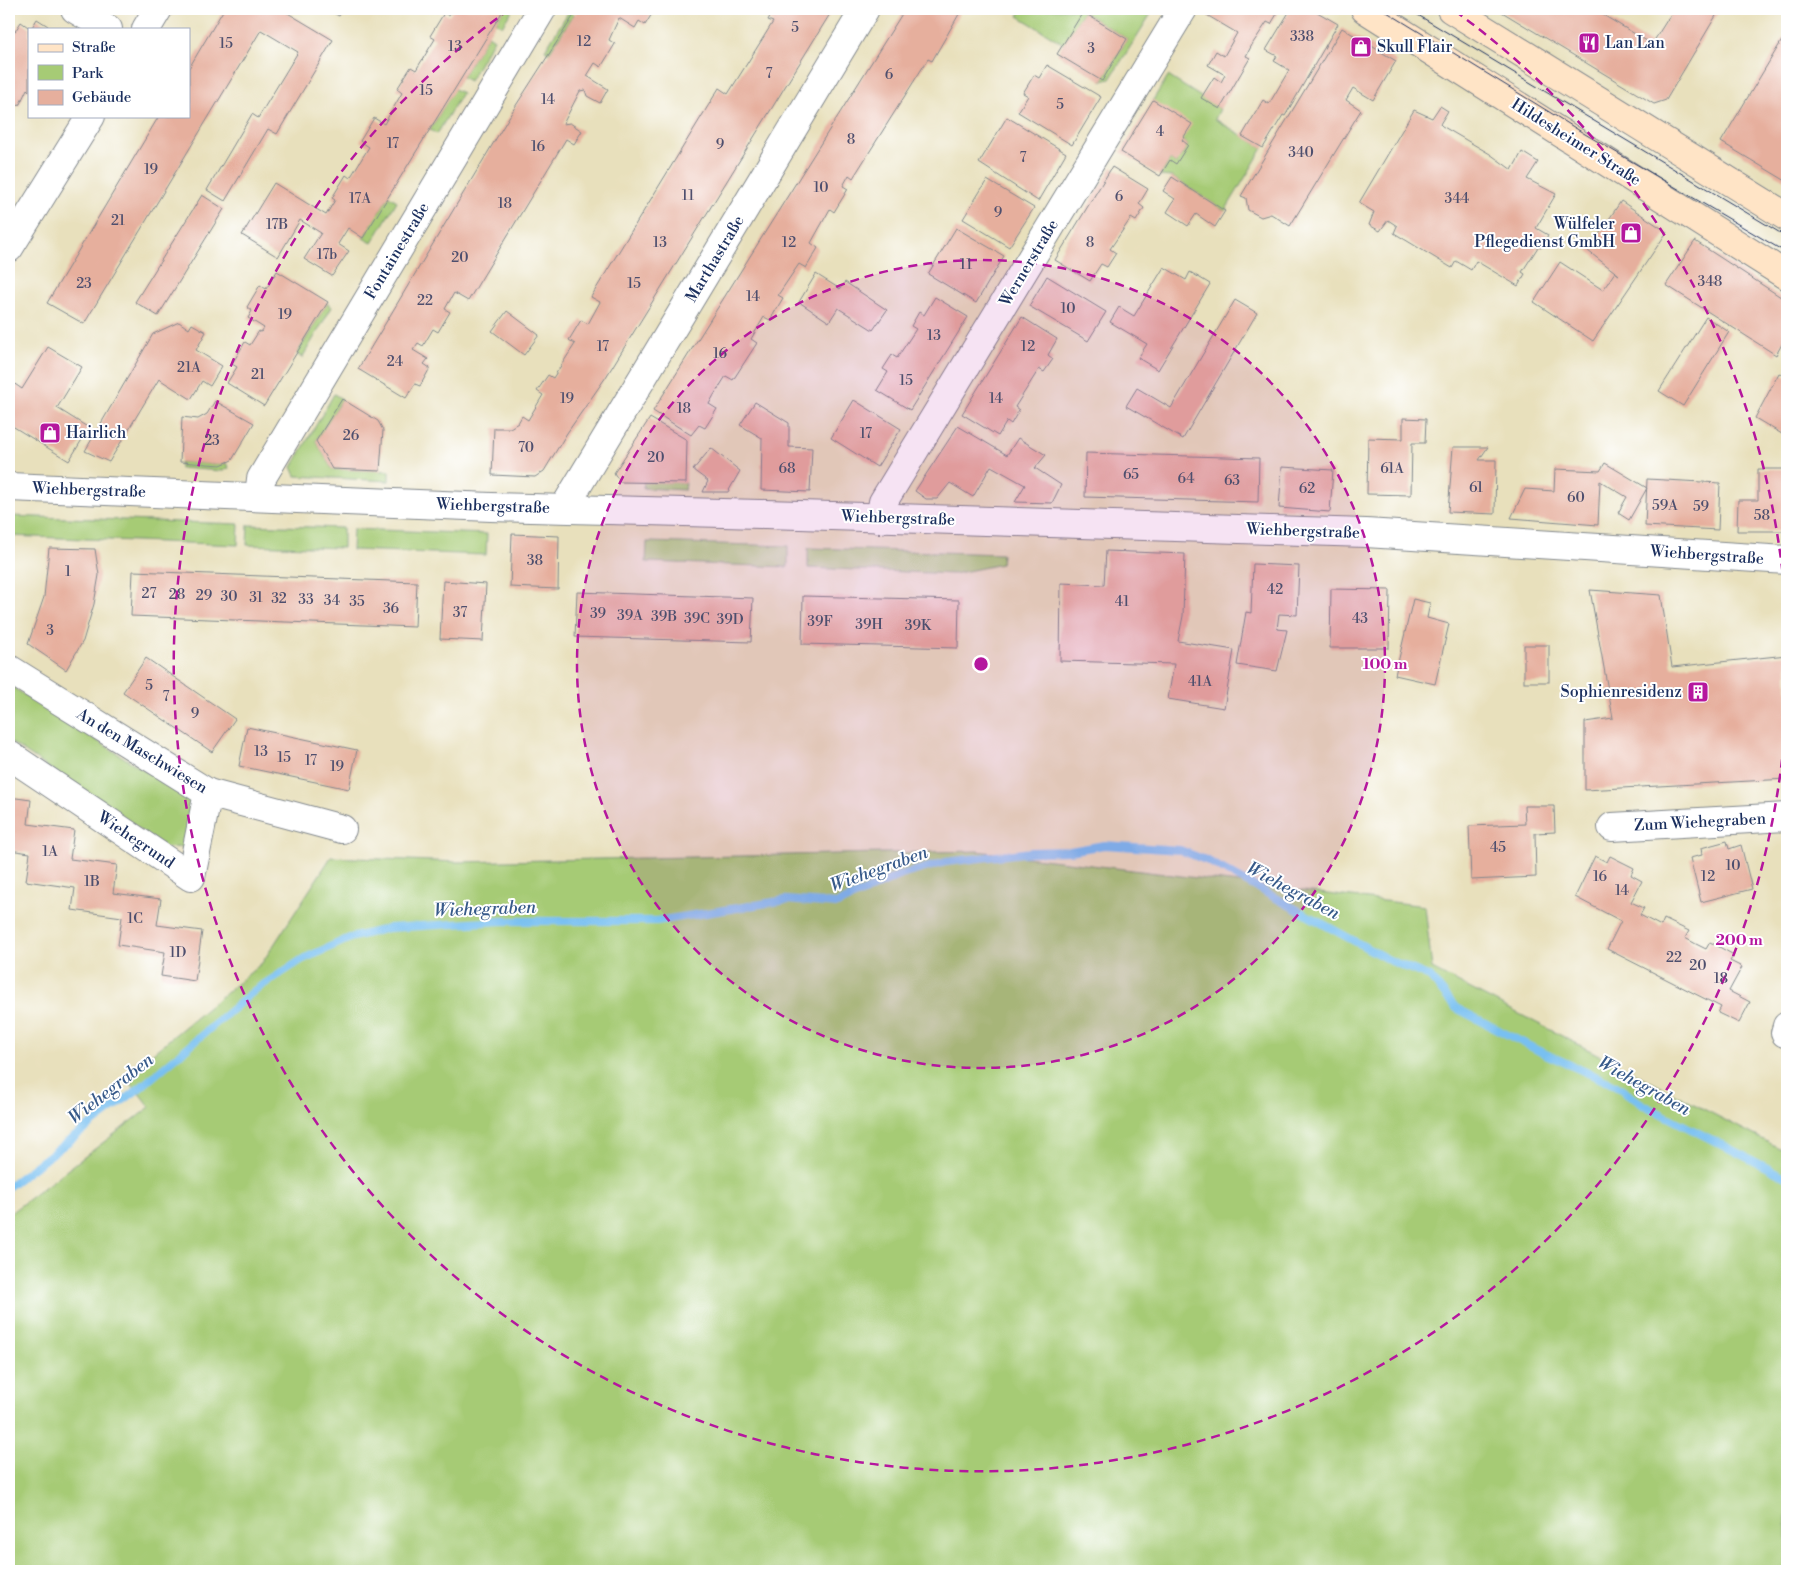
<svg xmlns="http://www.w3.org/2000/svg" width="1796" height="1580" viewBox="0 0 1796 1580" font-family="'Libre Bodoni',serif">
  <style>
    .green { fill: #a6cb75; stroke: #607d6a }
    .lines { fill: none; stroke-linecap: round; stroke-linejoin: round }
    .stream { stroke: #78c0f1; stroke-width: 8 }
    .building { fill: #e6af9d }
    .street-casing { stroke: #82888d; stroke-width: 30 }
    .secondary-casing { stroke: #82888d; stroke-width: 30 }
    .street { stroke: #fff; stroke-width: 28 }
    .secondary { stroke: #ffe4c6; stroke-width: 28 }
    .tram { stroke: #1b2f5e; stroke-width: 1 }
    .ring { fill: none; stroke: #b5179e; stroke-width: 2.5; stroke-dasharray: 9 6 }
    .labels { text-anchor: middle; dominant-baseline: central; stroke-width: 4; stroke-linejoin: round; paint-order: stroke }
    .number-label { font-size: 14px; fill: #4e4f6e }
    .poi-label { font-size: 16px; fill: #1b2f5e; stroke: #fff; text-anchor: start }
    .street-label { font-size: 16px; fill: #1b2f5e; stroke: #fff }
    .water-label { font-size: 18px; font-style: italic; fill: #375a8a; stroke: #fff }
    .centre { fill: #b5179e; stroke: #fff; stroke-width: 2.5 }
    .ring-label { font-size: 15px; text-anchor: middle; font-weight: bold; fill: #b5179e; stroke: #fff; stroke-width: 4; stroke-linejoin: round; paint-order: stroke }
  </style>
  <rect width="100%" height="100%" fill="#fff"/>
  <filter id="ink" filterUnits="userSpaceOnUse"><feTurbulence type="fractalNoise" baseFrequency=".02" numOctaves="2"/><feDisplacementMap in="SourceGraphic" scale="10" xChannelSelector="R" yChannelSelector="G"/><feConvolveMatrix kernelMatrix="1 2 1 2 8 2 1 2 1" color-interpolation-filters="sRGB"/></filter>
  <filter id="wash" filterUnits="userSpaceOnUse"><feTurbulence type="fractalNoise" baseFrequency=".0096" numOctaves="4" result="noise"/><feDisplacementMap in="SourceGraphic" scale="20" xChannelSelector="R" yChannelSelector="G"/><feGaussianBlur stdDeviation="1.12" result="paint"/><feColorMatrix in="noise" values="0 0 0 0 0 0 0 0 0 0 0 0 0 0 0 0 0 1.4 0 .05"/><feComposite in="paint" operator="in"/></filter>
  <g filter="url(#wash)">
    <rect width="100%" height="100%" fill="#e8e0bc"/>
    <g class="green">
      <path d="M504,9H513L502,26L496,22Z"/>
      <path d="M1022,9H1154L1110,79L1102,81L1127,39L1083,12L1064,44L1018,16Z"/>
      <path d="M569,11L574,14L549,53L545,50Z"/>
      <path d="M488,35L494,39L469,81L462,77Z"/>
      <path d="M1168,76L1220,109L1215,119L1263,148L1225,211L1172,177L1160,176L1170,160L1176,164L1188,145L1182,140L1153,100Z"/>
      <path d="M454,89L462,93L437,134L430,130Z"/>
      <path d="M389,196L397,201L372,243L363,238Z"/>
      <path d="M327,303L332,307L302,358L297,354Z"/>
      <path d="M334,394L342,399L316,441L332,469L389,471V481L296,476L292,467Z"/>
      <path d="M180,462L221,465L226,463L229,468L223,471L180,468Z"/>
      <path d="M644,481L686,483L685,490L643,488Z"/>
      <path d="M9,516L239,524L238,545L9,536Z"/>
      <path d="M248,525L343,528V548L247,545Z"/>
      <path d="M353,529L487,534L486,555L352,550Z"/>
      <path d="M647,542L788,546V567L646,562Z"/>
      <path d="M808,548L1002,554L1001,564L953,574L808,568Z"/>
      <path d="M9,685L196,803L184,847L166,848L9,741Z"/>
      <path d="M977,851L1425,906L1432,969L1787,1152V1571H9V1214L150,1107L125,1076L262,963L331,857L458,862Z"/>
    </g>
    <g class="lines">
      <path class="stream" d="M9,1186L141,1087L255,990L303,959L350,938L389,928L502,921H657L786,900L837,904L901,875L946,862L1031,852L1070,851L1104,845L1180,850L1208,861L1389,960L1430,977L1456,1008L1539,1051L1615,1085L1642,1104L1787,1178"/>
    </g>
    <g id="blocks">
      <g class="building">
        <path d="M224,9H281L333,40L277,134L268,129L225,201L207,190L252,114L258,118L298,52L261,30L84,324L47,303L159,116H189V68Z"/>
        <path d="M326,9H344L339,16Z"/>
        <path d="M454,9H504L363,238L348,228L338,244L349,251L332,276L304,259L321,233L300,220L278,257L242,235L274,183L326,215L335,200L332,198L346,175L350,178L369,147L360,141L374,118L384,124L402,93L397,89L411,67L416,70L435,39L430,36L444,13L449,16Z"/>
        <path d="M578,9H655L645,25L639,21L635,28L619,18L609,40L615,44L601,67L595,63L587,76L608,89L600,103L587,96L585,90L580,91L563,124L570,123L582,131L574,144L566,139L468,301L454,293L445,309L450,312L438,332L433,329L423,346L418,343L413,350L428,359L424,364L430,368L420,386L415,384L406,398L358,369L515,107Z"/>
        <path d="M774,9H833L606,377L567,433L544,471L535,477L492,475L494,428H510L518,423L522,416L528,420L543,395L537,391L548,375L553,378L575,344L569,340L581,320L588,324L600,302L591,297L719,88L728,94L773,22L768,20Z"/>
        <path d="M905,9H962L932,61L928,59L853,178L849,175L843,186L848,189L834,212L830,209L811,243L818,248L806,268L799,264L778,295L783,298L770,320L764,317L751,339L757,343L733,380L726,376L714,395L709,404L717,409L705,428L699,425L691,435L653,411Z"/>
        <path d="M1208,9H1280L1271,24L1267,22L1253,43L1246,56L1250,58L1220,109L1201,98L1214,77L1221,82L1225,75L1208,65L1216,51L1224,56L1237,33L1205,14Z"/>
        <path d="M1291,9H1312L1338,24L1285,116L1283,115L1263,148L1242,136L1263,100L1269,104L1289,70L1274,61L1277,56L1266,50Z"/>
        <path d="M1497,9H1593L1652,44L1674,9H1720L1666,100L1654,104Z"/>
        <path d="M1083,12L1127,39L1102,81L1057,54Z"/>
        <path d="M37,19L48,26L46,29H29V91L27,89L19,106L17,104L9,118V30L14,33L21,22L31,29Z"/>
        <path d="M1342,28L1396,61L1373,100L1353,88L1346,100L1361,110L1290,226L1271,214L1261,217L1248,210L1246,198L1241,196Z"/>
        <path d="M1787,32V178L1786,181L1721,142Z"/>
        <path d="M1047,65L1101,97L1072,145L1018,112L1028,96L1023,93L1034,75L1039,78Z"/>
        <path d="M1153,100L1192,124L1182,140L1188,145L1176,164L1170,160L1160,176L1121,152Z"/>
        <path d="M1440,106L1448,111L1440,124L1442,126L1490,154L1512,170L1522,152L1538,162L1527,179L1556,194L1536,228L1548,235L1541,248L1538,247L1522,272L1525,274L1518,286L1476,261L1471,270L1456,261L1452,268L1394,233L1397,226L1388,220L1380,231L1369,225L1374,212L1359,203L1414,110L1432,118Z"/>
        <path d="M1007,117L1066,153L1038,201L979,163Z"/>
        <path d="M1112,167L1148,189L1139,204L1144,208L1136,221L1131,218L1110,249L1116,253L1107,267L1101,264L1090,281L1055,260Z"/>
        <path d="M1172,177L1225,211L1215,227L1196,214L1188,226L1167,212L1175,199L1163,191Z"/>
        <path d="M987,180L1034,208L1009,247L963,219Z"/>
        <path d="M202,195L224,209L158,316L135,302Z"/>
        <path d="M1621,201L1667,232L1593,341L1534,302L1560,262L1603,290L1615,272L1619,275L1588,251Z"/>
        <path d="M956,228L1004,256L976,303L928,274Z"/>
        <path d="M1695,241L1787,301V335L1776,355L1666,285Z"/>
        <path d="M1164,267L1186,280L1190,272L1210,284L1158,370L1138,358L1147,344L1110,322L1119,307L1134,316Z"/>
        <path d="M277,271L328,302L264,406L227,383L237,367L232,364L245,342L250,345L259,331L261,332L264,328L248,318L252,311L247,307L260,285L266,289Z"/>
        <path d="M816,274L840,289L845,282L887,310L873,330L838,308L829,322L799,302Z"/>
        <path d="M1047,276L1106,312L1088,341L1029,306Z"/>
        <path d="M935,297L968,317L910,410L877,390L888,372L883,369L892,355L897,358L916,329L911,326L919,312L924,315Z"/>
        <path d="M1235,300L1257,313L1183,439L1126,406L1137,388L1171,408Z"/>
        <path d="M507,311L539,335L524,355L492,331Z"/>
        <path d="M1022,317L1057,339L1048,355L1053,359L1044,372L1039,369L1015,407L1019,410L1011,424L1007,421L998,436L962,414Z"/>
        <path d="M1706,317L1729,332L1683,406L1659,391Z"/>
        <path d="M179,322L189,329L192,324L206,332L196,350L222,366L210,386L202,381L191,399L159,379L109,462L85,451L153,334Z"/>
        <path d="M48,347L82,367L57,408L89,428L69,461L9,424V380L22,389Z"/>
        <path d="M1779,373L1787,377V437L1755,418Z"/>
        <path d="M342,399L378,421L383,430L380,471L332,469L316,441Z"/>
        <path d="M854,400L901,429L877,467L831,438Z"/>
        <path d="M215,401L254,423L232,460L221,465L180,462L182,417L198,419L207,414Z"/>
        <path d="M755,402L789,423V447L812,448L810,492L761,490L762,438L740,425Z"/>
        <path d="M650,418L687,440L686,483L620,482L614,473Z"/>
        <path d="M1403,418L1426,419L1425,443H1412L1411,495L1367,494L1368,438L1403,439Z"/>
        <path d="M958,426L1007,455L1018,438L1046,455L1035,468L1061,485L1052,503L1015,502L1025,485L991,466L973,497L950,483L937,499H926L915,491Z"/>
        <path d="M1453,447H1488L1479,460H1496L1495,514L1448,512Z"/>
        <path d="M711,448L740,471L728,492H703L708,481L693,470Z"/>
        <path d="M1086,453L1259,458L1258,502L1085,497Z"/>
        <path d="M1605,463L1647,488L1629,520L1618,513L1627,497L1600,481L1598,525L1511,518L1525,489L1554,491L1555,469L1600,471Z"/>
        <path d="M1282,467L1333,470L1330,512L1279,508Z"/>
        <path d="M1758,469H1787V531H1737L1738,500H1758Z"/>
        <path d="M1647,479L1720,483L1718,530L1645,526Z"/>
        <path d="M512,534L559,536L558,589L510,587Z"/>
        <path d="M49,548L95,549L99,575L94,604L83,641L66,670L28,644L44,597Z"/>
        <path d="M1106,551L1185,554L1183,616L1178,641L1234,650L1224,708L1168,699L1174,664L1060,661L1061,583L1104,585Z"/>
        <path d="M1253,564L1299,566L1297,615L1279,614L1277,629L1287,630L1277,671L1237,665L1246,612L1251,613Z"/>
        <path d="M133,571L417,582L415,627L131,616Z"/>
        <path d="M443,581L486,584L483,641L440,639Z"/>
        <path d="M1331,589L1390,590L1389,648H1330Z"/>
        <path d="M1590,590L1661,595L1672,667L1787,655V779L1585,790V722L1613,718Z"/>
        <path d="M577,592L753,598L751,642L575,637Z"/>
        <path d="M803,596L959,600L958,648L802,644Z"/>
        <path d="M1413,599L1430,603L1427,618L1449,624L1435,684L1395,675Z"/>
        <rect x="1524" y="645" width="25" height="37"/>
        <path d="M146,658L235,719L212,752L123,692Z"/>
        <path d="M247,727L357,750L349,789L239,766Z"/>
        <path d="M9,797L31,800L28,824L74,830L70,859L117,865L113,893L161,899L157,925L202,931L195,981L161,976L165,952L118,945L122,917L72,910L75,888L26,881L30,853L9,850Z"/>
        <path d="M1524,806H1554L1555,832L1535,833L1536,877L1471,880L1469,826L1525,824Z"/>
        <path d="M1727,841L1729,849L1741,845L1752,889L1701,902L1690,858L1702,855L1701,848Z"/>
        <path d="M1595,856L1607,862L1610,856L1634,868L1631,875L1642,881L1631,902L1644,908L1640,915L1661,926L1664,919L1689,931L1685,938L1696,944L1706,949L1710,942L1734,955L1730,961L1742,967L1729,991L1750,1002L1739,1023L1718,1013L1721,1007L1607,949L1621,921L1575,897Z"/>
      </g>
    </g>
  </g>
  <g filter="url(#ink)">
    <use href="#blocks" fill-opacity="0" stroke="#82888d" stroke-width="1"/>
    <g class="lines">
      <g class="street-casing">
        <g id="street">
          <path d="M75,9L108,29"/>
          <path d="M146,29L158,9"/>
          <path d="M9,248L91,116"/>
          <path d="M9,487L491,507L800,515L1366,533L1787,560"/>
          <path d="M259,496L261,479L542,9"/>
          <path d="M564,508L865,9"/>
          <path d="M880,519L883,502L1183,9"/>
          <path d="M9,669L208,793L342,829"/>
          <path d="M9,755L191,877L208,793"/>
          <path d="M1612,827L1787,817"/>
          <path d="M1785,1033L1787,1026"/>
        </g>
      </g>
      <g class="secondary-casing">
        <g id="secondary">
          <path d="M1365,9L1787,276"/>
          <path d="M1451,9L1787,217"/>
        </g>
      </g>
      <use href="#street" class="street"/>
      <use href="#secondary" class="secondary"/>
      <g class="tram">
        <path d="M1382,9L1585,134L1787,253"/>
        <path d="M1408,9L1787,237"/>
      </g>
    </g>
  </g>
  <circle cx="981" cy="664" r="404" fill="#b5179e" fill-opacity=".12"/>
  <g class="ring">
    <circle cx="981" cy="664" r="404"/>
    <path d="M1787 699A807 807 0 1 1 507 11M1455 11A807 807 0 0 1 1787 629"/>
  </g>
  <defs>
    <g id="restaurant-square" transform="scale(1.125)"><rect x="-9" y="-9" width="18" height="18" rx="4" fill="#b5179e" stroke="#fff"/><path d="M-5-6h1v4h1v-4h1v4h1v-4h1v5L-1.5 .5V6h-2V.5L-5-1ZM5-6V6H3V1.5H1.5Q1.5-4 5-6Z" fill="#fff"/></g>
    <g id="shop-square" transform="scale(1.125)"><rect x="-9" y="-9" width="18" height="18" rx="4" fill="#b5179e" stroke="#fff"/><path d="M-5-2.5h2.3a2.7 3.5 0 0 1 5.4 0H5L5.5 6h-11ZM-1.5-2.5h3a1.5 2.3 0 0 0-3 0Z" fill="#fff"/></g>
    <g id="building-square" transform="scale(1.125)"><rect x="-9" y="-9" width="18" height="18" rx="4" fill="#b5179e" stroke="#fff"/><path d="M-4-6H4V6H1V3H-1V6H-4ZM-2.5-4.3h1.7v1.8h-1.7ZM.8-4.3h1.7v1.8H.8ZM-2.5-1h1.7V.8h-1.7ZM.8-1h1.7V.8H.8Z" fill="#fff"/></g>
  </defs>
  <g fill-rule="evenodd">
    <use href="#restaurant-square" x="1589" y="43"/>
    <use href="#shop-square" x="1361" y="47"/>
    <use href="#shop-square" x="1631" y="233"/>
    <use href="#shop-square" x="50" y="433"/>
    <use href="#building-square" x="1698" y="692"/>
  </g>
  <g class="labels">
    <g class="number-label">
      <text x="795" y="28">5</text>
      <text x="1302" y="37">338</text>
      <text x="584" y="42">12</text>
      <text x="226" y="44">15</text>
      <text x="455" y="47">13</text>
      <text x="1091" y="49">3</text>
      <text x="769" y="74">7</text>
      <text x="889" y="75">6</text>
      <text x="426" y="91">15</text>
      <text x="548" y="100">14</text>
      <text x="1060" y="105">5</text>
      <text x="1160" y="132">4</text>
      <text x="851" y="140">8</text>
      <text x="393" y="144">17</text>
      <text x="720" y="145">9</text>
      <text x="538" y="147">16</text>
      <text x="1301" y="153">340</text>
      <text x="1023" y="158">7</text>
      <text x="151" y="170">19</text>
      <text x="821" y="188">10</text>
      <text x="688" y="196">11</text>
      <text x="1119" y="197">6</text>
      <text x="360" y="199">17A</text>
      <text x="1457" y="199">344</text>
      <text x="505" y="204">18</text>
      <text x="998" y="213">9</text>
      <text x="118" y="221">21</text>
      <text x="277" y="225">17B</text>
      <text x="660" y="243">13</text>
      <text x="789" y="243">12</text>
      <text x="1090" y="243">8</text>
      <text x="327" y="255">17b</text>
      <text x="460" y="258">20</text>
      <text x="966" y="265">11</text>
      <text x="1710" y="282">348</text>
      <text x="84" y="284">23</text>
      <text x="634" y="284">15</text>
      <text x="753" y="297">14</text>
      <text x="425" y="301">22</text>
      <text x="1068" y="309">10</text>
      <text x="285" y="315">19</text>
      <text x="934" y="336">13</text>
      <text x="603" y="347">17</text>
      <text x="1028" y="347">12</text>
      <text x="720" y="354">16</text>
      <text x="395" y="362">24</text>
      <text x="189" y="368">21A</text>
      <text x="258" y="375">21</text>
      <text x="906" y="381">15</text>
      <text x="567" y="399">19</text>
      <text x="996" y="399">14</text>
      <text x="684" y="409">18</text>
      <text x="866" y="434">17</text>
      <text x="351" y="436">26</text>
      <text x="212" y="441">23</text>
      <text x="526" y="448">70</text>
      <text x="656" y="458">20</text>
      <text x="787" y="469">68</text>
      <text x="1392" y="469">61A</text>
      <text x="1131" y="475">65</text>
      <text x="1186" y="479">64</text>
      <text x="1232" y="481">63</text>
      <text x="1476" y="488">61</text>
      <text x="1307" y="489">62</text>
      <text x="1576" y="498">60</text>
      <text x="1665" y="506">59A</text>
      <text x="1701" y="507">59</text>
      <text x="1762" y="516">58</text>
      <text x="535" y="561">38</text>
      <text x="68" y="572">1</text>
      <text x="1275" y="590">42</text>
      <text x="149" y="594">27</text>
      <text x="177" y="595">28</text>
      <text x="204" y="596">29</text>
      <text x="229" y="597">30</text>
      <text x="256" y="598">31</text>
      <text x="279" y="599">32</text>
      <text x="306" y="600">33</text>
      <text x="332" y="601">34</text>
      <text x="357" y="602">35</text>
      <text x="1122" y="602">41</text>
      <text x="391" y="609">36</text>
      <text x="460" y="613">37</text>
      <text x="598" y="614">39</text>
      <text x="630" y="616">39A</text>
      <text x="664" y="617">39B</text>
      <text x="697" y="619">39C</text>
      <text x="1360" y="619">43</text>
      <text x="730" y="620">39D</text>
      <text x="820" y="622">39F</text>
      <text x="869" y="625">39H</text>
      <text x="918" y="626">39K</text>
      <text x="50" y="631">3</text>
      <text x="1200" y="682">41A</text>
      <text x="149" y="686">5</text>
      <text x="166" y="697">7</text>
      <text x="195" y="714">9</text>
      <text x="261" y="752">13</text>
      <text x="284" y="758">15</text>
      <text x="311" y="761">17</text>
      <text x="337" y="767">19</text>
      <text x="1498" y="848">45</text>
      <text x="50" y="852">1A</text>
      <text x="1733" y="866">10</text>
      <text x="1600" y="877">16</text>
      <text x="1708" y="877">12</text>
      <text x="92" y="882">1B</text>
      <text x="1622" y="891">14</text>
      <text x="135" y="919">1C</text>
      <text x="178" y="953">1D</text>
      <text x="1674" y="958">22</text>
      <text x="1698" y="966">20</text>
      <text x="1721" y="979">18</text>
    </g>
    <g class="poi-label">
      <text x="1605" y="43">Lan Lan</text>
      <text x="1377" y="47">Skull Flair</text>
      <text x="1615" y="224" text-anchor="end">Wülfeler<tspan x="1615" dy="18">Pflegedienst GmbH</tspan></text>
      <text x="66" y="433">Hairlich</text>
      <text x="1682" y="692" text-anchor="end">Sophienresidenz</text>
    </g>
    <g class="street-label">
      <text transform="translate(1576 142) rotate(32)">Hildesheimer Straße</text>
      <text transform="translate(397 251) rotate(-59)">Fontainestraße</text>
      <text transform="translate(715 259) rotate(-59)">Marthastraße</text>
      <text transform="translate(1029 263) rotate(-59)">Wernerstraße</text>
      <text transform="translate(89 490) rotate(2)">Wiehbergstraße</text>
      <text transform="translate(493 506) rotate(2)">Wiehbergstraße</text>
      <text transform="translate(898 518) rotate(2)">Wiehbergstraße</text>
      <text transform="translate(1303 531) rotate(2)">Wiehbergstraße</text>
      <text transform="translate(1707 555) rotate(4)">Wiehbergstraße</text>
      <text transform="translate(142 751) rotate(31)">An den Maschwiesen</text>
      <text transform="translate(1700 822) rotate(-3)">Zum Wiehegraben</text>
      <text transform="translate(136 840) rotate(34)">Wiehegrund</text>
    </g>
    <g class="water-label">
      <text transform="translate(879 869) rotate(-20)">Wiehegraben</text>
      <text transform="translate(1293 891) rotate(28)">Wiehegraben</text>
      <text transform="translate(485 909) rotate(-2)">Wiehegraben</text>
      <text transform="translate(1644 1086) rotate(29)">Wiehegraben</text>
      <text transform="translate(111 1089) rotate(-38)">Wiehegraben</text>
    </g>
  </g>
  <circle cx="981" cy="664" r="8" class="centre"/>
  <g class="ring-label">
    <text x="1385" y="669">100 m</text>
    <text x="1739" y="945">200 m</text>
  </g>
  <rect width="1796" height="1580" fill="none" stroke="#fff" stroke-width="30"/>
  <rect x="28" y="28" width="162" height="90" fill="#ffffff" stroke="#a4acbf"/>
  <rect x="38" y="44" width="25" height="8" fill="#ffe4c6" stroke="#a4acbf"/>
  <text x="72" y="52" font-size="15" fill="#1b2f5e">Straße</text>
  <rect x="38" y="65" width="25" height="15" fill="#a6cb75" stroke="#a4acbf"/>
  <text x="72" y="78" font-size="15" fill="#1b2f5e">Park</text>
  <rect x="38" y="90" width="25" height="15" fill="#e6af9d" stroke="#a4acbf"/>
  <text x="72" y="102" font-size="15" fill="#1b2f5e">Gebäude</text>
</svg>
